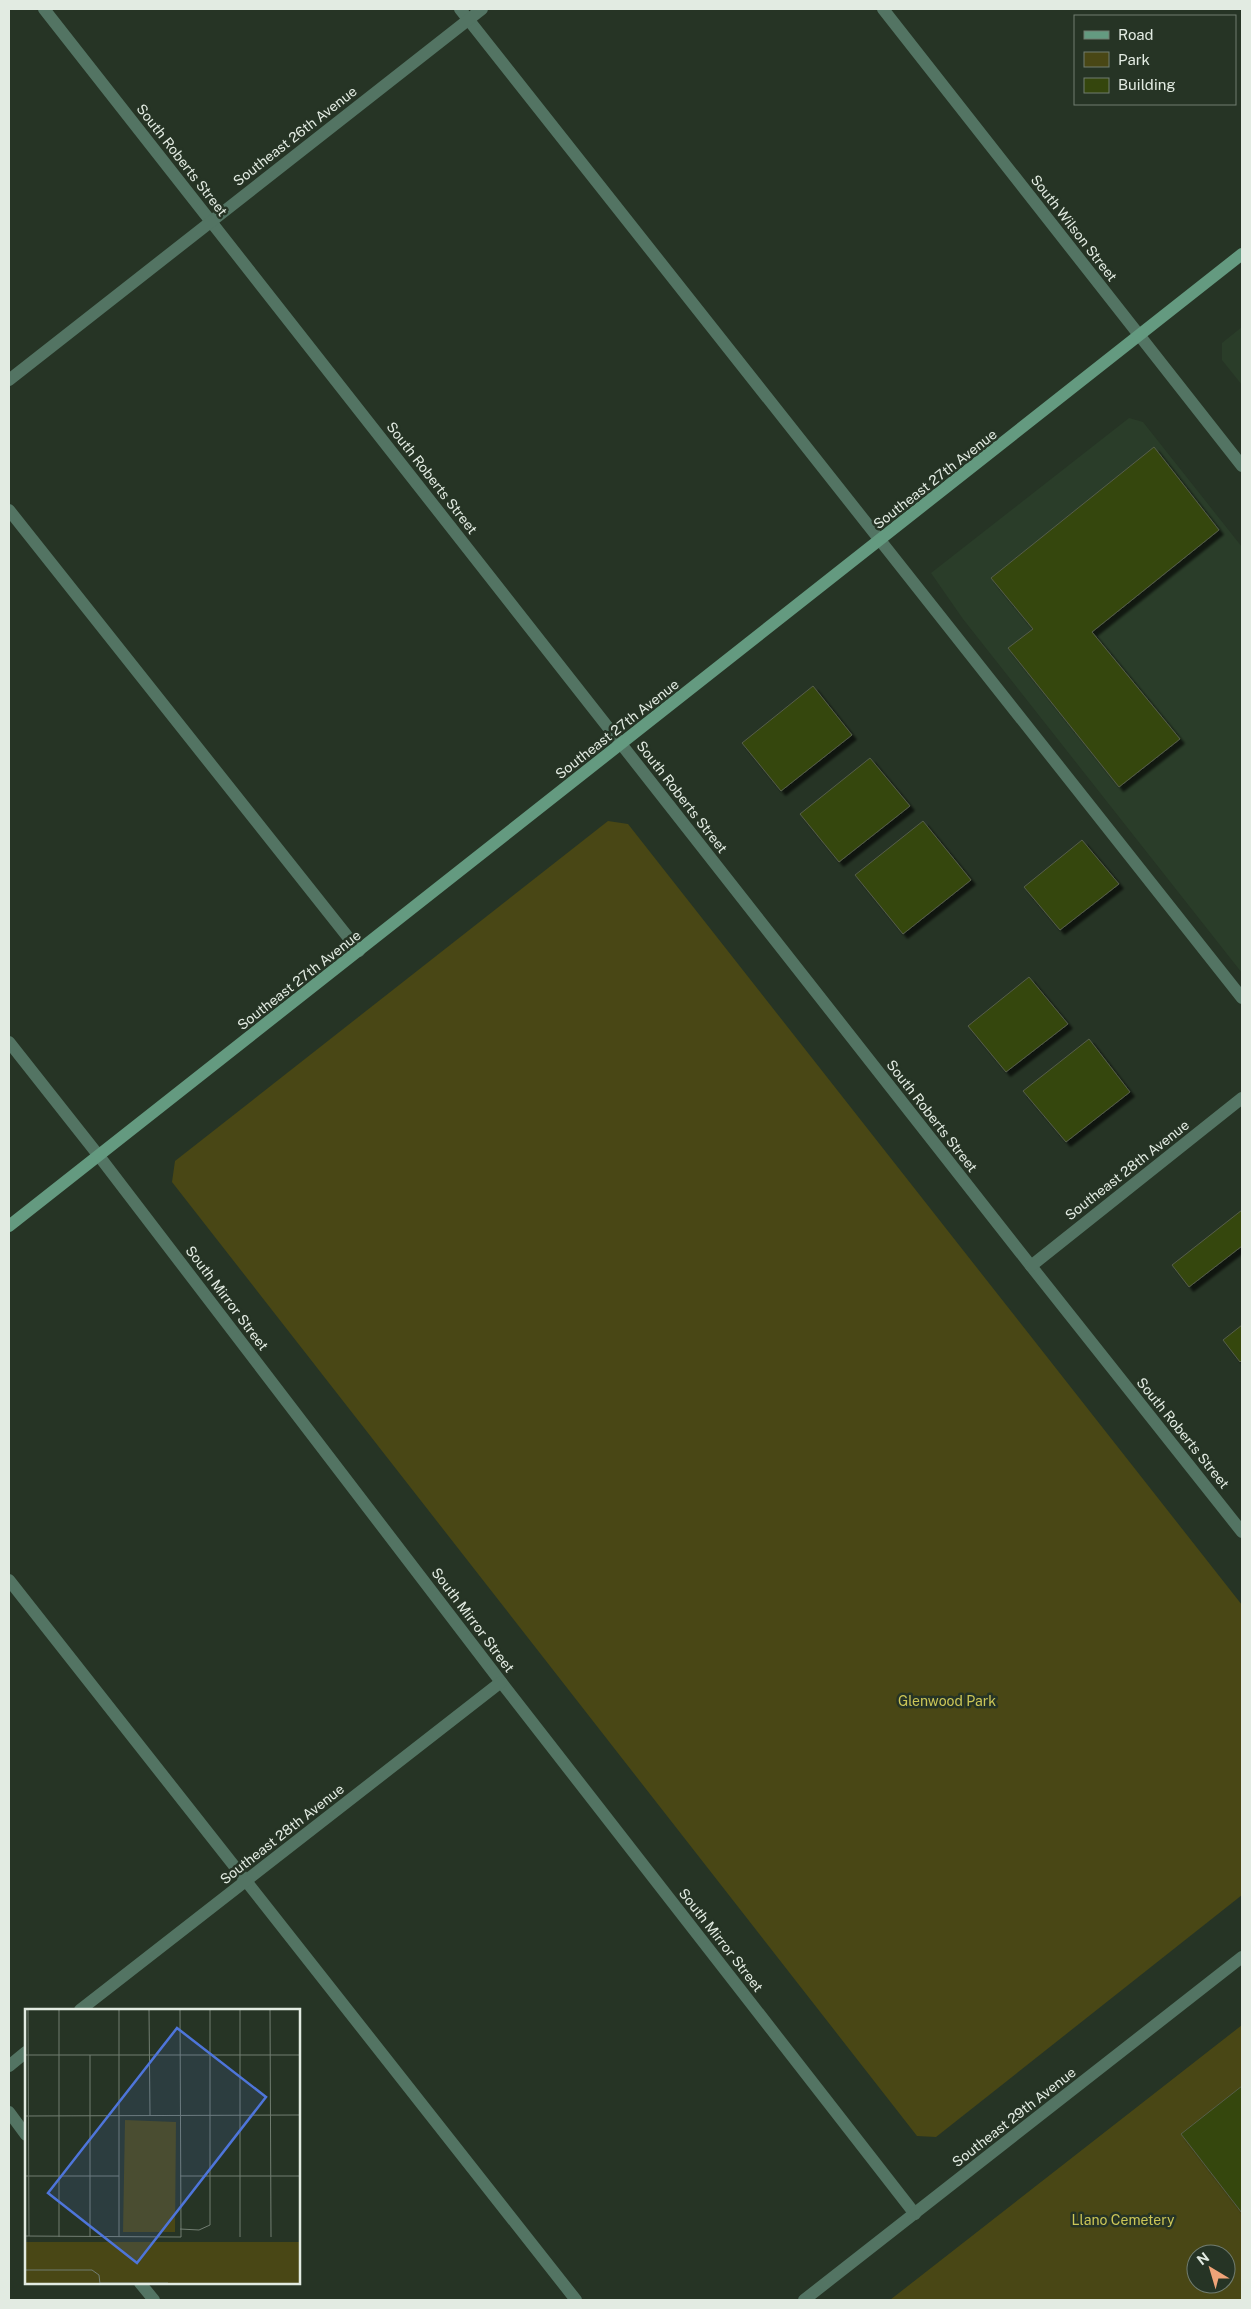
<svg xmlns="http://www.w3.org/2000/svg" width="1251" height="2309" viewBox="0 0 1251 2309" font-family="'Public Sans',sans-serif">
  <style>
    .built { fill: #2a3d29 }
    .green { fill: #494715; fill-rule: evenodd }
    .building { fill: #35460d; stroke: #565e4a; filter: url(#shadow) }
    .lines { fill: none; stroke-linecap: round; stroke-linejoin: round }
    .service { stroke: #537463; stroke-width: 12 }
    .minor { stroke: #537463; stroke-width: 12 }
    .secondary { stroke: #649a80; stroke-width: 12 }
    .labels { text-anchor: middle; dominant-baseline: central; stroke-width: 5; stroke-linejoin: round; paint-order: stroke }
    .street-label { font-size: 14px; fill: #e2ebe2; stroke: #263425 }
    .park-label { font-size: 14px; fill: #ccc657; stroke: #263425 }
    .inset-road { fill: none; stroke: #717d71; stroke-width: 1 }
    .view { fill: #4e75da; fill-opacity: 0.15; stroke: #4e75da; stroke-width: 2.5 }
    .inset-edge { fill: none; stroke: #e2ebe2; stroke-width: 2.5 }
  </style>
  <defs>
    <filter id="shadow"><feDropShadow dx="4.5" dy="4.5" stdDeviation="1" flood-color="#0009"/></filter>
  </defs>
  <rect width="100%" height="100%" fill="#263425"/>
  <g class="built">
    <path d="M1242,327V385L1222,360V343Z"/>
    <path d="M1129,418L1143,422L1242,547V973L963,619L931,573Z"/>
  </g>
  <g class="green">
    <path d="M608,821L628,824L1242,1605V1895L936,2137L917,2136L172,1182L175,1161Z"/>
    <path d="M1242,2025V2300H890ZM1196,2254H1226V2284H1196Z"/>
  </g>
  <g class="building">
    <path d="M1154,447L1219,530L1092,632L1180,739L1119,787L1008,648L1033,629L991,578Z"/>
    <path d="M813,686L852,735L781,791L742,743Z"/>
    <path d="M870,758L910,806L839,862L800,814Z"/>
    <path d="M923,821L971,880L903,934L855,875Z"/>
    <path d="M1082,840L1119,884L1060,930L1024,887Z"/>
    <path d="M1029,977L1068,1024L1006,1072L968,1026Z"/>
    <path d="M1089,1039L1130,1092L1066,1142L1023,1091Z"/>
    <path d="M1242,1210V1246L1189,1287L1172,1265Z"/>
    <path d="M1242,1325V1360L1240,1362L1223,1340Z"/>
    <path d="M1242,2086V2213L1181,2134Z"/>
  </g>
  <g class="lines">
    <g class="service">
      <path d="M460,9L1242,998"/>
      <path d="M9,510L359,951"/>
      <path d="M9,1580L576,2300"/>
    </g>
    <g class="minor">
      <path d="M44,9L1031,1266L1242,1532"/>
      <path d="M883,9L1242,466"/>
      <path d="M9,380L482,9"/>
      <path d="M9,1042L99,1156L501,1682L915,2214"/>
      <path d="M1031,1266L1242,1098"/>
      <path d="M80,2010L501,1682"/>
      <path d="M9,2066L26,2052"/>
      <path d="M9,2112L26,2135"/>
      <path d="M140,2283L154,2300"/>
      <path d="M804,2300L1242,1957"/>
    </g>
    <path class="secondary" d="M9,1226L1242,254"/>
  </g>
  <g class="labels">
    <g class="street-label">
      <text transform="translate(295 136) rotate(-38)">Southeast 26th Avenue</text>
      <text transform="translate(182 160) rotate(52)">South Roberts Street</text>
      <text transform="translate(1074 228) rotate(52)">South Wilson Street</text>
      <text transform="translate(432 478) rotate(52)">South Roberts Street</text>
      <text transform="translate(935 479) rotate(-38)">Southeast 27th Avenue</text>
      <text transform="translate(617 729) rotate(-38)">Southeast 27th Avenue</text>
      <text transform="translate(682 797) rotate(52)">South Roberts Street</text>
      <text transform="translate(299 980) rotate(-38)">Southeast 27th Avenue</text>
      <text transform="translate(932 1116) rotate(52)">South Roberts Street</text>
      <text transform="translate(1127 1170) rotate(-38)">Southeast 28th Avenue</text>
      <text transform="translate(227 1298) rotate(53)">South Mirror Street</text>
      <text transform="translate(1183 1433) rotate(51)">South Roberts Street</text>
      <text transform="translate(473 1620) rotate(53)">South Mirror Street</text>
      <text transform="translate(282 1834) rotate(-38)">Southeast 28th Avenue</text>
      <text transform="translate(721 1940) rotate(52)">South Mirror Street</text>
      <text transform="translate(1014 2117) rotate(-38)">Southeast 29th Avenue</text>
    </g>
    <g class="park-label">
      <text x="947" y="1701">Glenwood Park</text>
      <text x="1123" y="2220">Llano Cemetery</text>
    </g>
  </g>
  <g transform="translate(25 2009)">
    <rect width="275" height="275" fill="#263425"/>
    <path d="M100,111L151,113L150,223H98ZM0,233H275V275H0Z" fill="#494715"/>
    <path class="inset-road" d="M3,0L4,227M34,0V228M94,0V228M124,0L125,107M215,0V228M245,0L246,228M0,46H275M65,46V228M0,107L275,106M0,167H94M155,167H275M155,220L174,221L185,216V0M0,227L156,228L155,0M0,261H67L74,266L75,275M75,274H143"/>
    <path class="view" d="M152,19L241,88L112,254L23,184Z"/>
    <rect width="275" height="275" class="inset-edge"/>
  </g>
  <rect width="1251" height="2309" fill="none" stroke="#e2ebe2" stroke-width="20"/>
  <rect x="1074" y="15" width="162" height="90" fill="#263425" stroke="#717d71"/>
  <rect x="1084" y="31" width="25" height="8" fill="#649a80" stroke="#717d71"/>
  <text x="1118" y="40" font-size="15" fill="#e2ebe2">Road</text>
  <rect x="1084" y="52" width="25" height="15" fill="#494715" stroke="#717d71"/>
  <text x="1118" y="65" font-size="15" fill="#e2ebe2">Park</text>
  <rect x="1084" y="78" width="25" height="15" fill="#35460d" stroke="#717d71"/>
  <text x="1118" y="90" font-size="15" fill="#e2ebe2">Building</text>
  <g transform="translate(1211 2269) rotate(322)"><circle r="24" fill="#263425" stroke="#717d71"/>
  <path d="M0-4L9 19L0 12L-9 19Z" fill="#efa378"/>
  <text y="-8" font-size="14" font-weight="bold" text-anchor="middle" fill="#e2ebe2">N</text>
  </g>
</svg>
